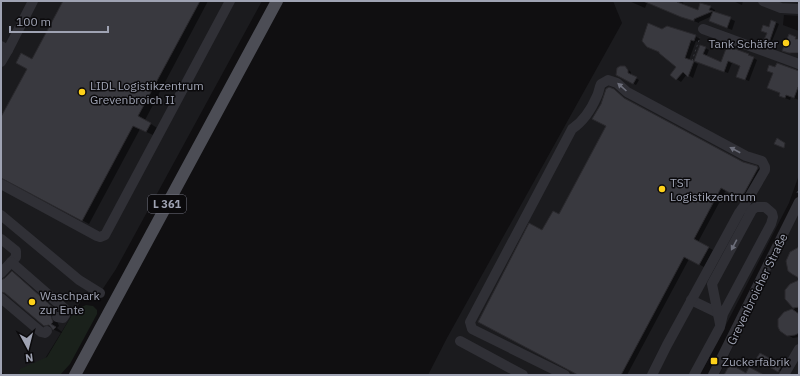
<svg xmlns="http://www.w3.org/2000/svg" width="800" height="376" viewBox="0 0 800 376" font-family="'IBM Plex Sans',sans-serif">
  <style>
    .built { fill: #1b1b1e }
    .green { fill: #1a211b }
    .shadow { fill: #0007 }
    .building { fill: #39393f; stroke: #2a292d }
    .lines { fill: none; stroke-linecap: round; stroke-linejoin: round }
    .path { stroke: #36373d; stroke-width: 1; stroke-dasharray: 2 3; stroke-linecap: butt }
    .minor { stroke: #303036; stroke-width: 10 }
    .major { stroke: #4c4d55; stroke-width: 12 }
    .oneway { fill: #6d6f7b }
    .poi-dot { fill: #fed11a; stroke: #0b0a0c; stroke-width: 1.5 }
    .labels { text-anchor: middle; dominant-baseline: central; stroke-width: 3; stroke-linejoin: round; paint-order: stroke }
    .shield { fill: #0b0a0c; stroke: #737581; stroke-width: 1 }
    .shield-label { font-size: 11px; font-weight: bold; fill: #9fa3b3 }
    .poi-label { font-size: 12px; fill: #9fa3b3; stroke: #0b0a0c; text-anchor: start }
    .street-label { font-size: 12px; fill: #9fa3b3; stroke: #0b0a0c }
  </style>
  <rect width="100%" height="100%" fill="#100f11"/>
  <g class="built">
    <path d="M1,1H262L116,269L96,299L87,292L70,318L35,375H6L1,372Z"/>
    <path d="M613,1H799V16L784,15L783,25L799,31V175L789,203L700,375H428L447,338L622,23Z"/>
    <path d="M799,212V375H719Z"/>
  </g>
  <path class="green" d="M86,305L93,306L97,310V314L70,364L60,375H21L19,372L20,369L47,357L75,310Z"/>
  <g class="shadow">
    <path d="M64,1H208L145,120L157,128L153,135L140,129L89,224L12,182H6L1,179V119Z"/>
    <path d="M629,1H684L682,5L698,11L710,7L715,10V12L735,21L732,30L710,21L712,16L699,22V23L647,3L645,8Z"/>
    <path d="M733,1H743L742,5Z"/>
    <path d="M772,21L779,24L770,46L766,45L768,33Z"/>
    <path d="M662,30L695,36L700,39L698,42L696,41L689,60L698,64L693,78L687,74L681,82L671,75L678,67Z"/>
    <path d="M789,36L799,39V54H792L785,51Z"/>
    <path d="M705,48L709,50L706,57L722,63L728,48L748,55L757,60L749,81L741,78V66L732,63L728,73L695,61Z"/>
    <path d="M625,67L631,72V75L639,80L636,85L617,75Z"/>
    <path d="M799,72V100L791,97L790,100L780,96L781,93L768,88Z"/>
    <path d="M613,90L628,101L743,163L762,170L746,201L726,190L698,242L713,250L704,267L689,259L627,375H580L543,232L560,215L607,126Z"/>
    <path d="M12,272L18,276L62,315L57,321L59,326L57,328L62,332L61,333L44,325L8,295L1,291V281L6,279Z"/>
    <path d="M799,281V337L793,338L781,331L784,313L795,309L786,298Z"/>
    <path d="M760,354L785,367L782,372L758,359Z"/>
  </g>
  <g class="building">
    <path d="M63,1H200L138,116L151,123L146,132L133,126L82,221L1,178V117L27,69L16,63L21,53L32,59Z"/>
    <path d="M643,1H678L677,2L698,10L700,3L711,6L709,10L731,17L727,28L709,21L713,11L694,19V21L681,17Z"/>
    <path d="M771,20L776,22L768,46L762,44L767,33L761,31L763,25L769,27Z"/>
    <path d="M648,23L662,29L667,26L696,35L694,41L691,40L685,58L694,61L688,77L683,72L676,80L670,75L676,67L659,53V52L647,47L642,41Z"/>
    <path d="M789,34L796,37L795,39H799V53H789L782,51Z"/>
    <path d="M700,45L706,47L703,54L721,62L727,46L749,54L748,55L754,57L745,80L736,77L740,66L728,61L724,72L694,61Z"/>
    <path d="M777,63L799,71V87H798L794,98L786,95L785,98L779,96L780,93L767,88L773,73L767,71L769,65L775,67Z"/>
    <path d="M620,66H625L628,70V73L637,77L633,84L616,75L617,68Z"/>
    <path d="M609,87L614,89L624,98L743,162L757,166L758,168L741,199L721,188L694,239L709,247L699,265L684,257L621,375H578L478,322L529,223L542,230L553,211L559,214L606,126L592,119L601,104L606,89Z"/>
    <path d="M777,138L785,143L784,148L774,144Z"/>
    <path d="M799,247V278L792,274L788,271L786,261L790,252Z"/>
    <path d="M12,271L57,311L52,313L51,316L53,322L51,324L56,327L53,330L49,325L44,326L5,293L1,292V280L5,278Z"/>
    <path d="M799,280V307L793,308L785,299V290L790,284Z"/>
    <path d="M792,309L799,314V333L795,335L787,336L780,331L778,327V319L784,312Z"/>
    <path d="M760,353L782,365L778,372L756,359Z"/>
    <path d="M730,364L746,373L749,367L764,375H724Z"/>
  </g>
  <g class="lines">
    <g class="path">
      <path d="M692,61L700,37"/>
      <path d="M797,193L799,188"/>
    </g>
    <g class="minor">
      <path d="M763,1L781,8L799,9"/>
      <path d="M703,29L799,64"/>
      <path d="M1,46L8,50L1,62"/>
      <path d="M8,50L33,1"/>
      <path d="M1,184L97,236L100,237L105,235L230,1"/>
      <path d="M1,215L79,280L100,293"/>
      <path d="M1,239L16,251V257L1,273"/>
      <path d="M11,262L66,310L65,315L63,318L57,317"/>
      <path d="M1,298L41,332L45,333L47,331"/>
      <path d="M691,300L718,313"/>
      <path d="M460,341L523,375"/>
      <path d="M565,375L472,329L470,322L572,129C584,121 591,110 597,96C599,92 599,88 601,84L608,80L617,83L627,92L746,156L762,161L765,167V170L744,206L739,213L667,345L652,375"/>
      <path d="M694,375L720,327L723,314L771,224L773,217L772,213L765,207H756L752,210L712,284L720,324"/>
      <path d="M713,375L799,202"/>
      <path d="M784,375L799,349"/>
    </g>
    <path class="major" d="M75,375L277,1"/>
  </g>
  <defs><path id="oneway-solid" d="M-6-.8H1V-3.2L6.5 0L1 3.2V.8H-6Z"/></defs>
  <g class="oneway">
    <use href="#oneway-solid" transform="translate(622 87) rotate(-138)"/>
    <use href="#oneway-solid" transform="translate(735 150) rotate(-152)"/>
    <use href="#oneway-solid" transform="translate(734 245) rotate(118)"/>
  </g>
  <g class="poi-dot">
    <circle cx="786" cy="43" r="4"/>
    <circle cx="82" cy="92" r="4"/>
    <circle cx="662" cy="189" r="4"/>
    <circle cx="32" cy="302" r="4"/>
    <rect x="710" y="357" width="8" height="8" rx="2"/>
  </g>
  <g class="labels">
    <rect class="shield" x="148" y="195" width="38" height="18" rx="3"/>
    <g class="shield-label">
      <text x="167" y="204">L 361</text>
    </g>
    <g class="poi-label">
      <text x="778" y="43" text-anchor="end">Tank Schäfer</text>
      <text x="90" y="85">LIDL Logistikzentrum<tspan x="90" dy="14">Grevenbroich II</tspan></text>
      <text x="670" y="182">TST<tspan x="670" dy="14">Logistikzentrum</tspan></text>
      <text x="40" y="295">Waschpark<tspan x="40" dy="14">zur Ente</tspan></text>
      <text x="722" y="361">Zuckerfabrik</text>
    </g>
    <g class="street-label">
      <text transform="translate(757 289) rotate(-64)">Grevenbroicher Straße</text>
    </g>
  </g>
  <rect width="800" height="376" fill="none" stroke="#9fa3b3" stroke-width="4"/>
  <g transform="translate(28 348) rotate(173)" stroke="#0b0a0c" stroke-width="3" paint-order="stroke">
  <path d="M0-3L7 15L0 10L-7 15Z" fill="#9fa3b3"/>
  <text y="-6" font-size="11" font-weight="bold" text-anchor="middle" fill="#9fa3b3">N</text>
  </g>
  <path d="M10 26v6h98v-6" fill="none" stroke="#9fa3b3" stroke-width="2"/>
  <text x="16" y="26" font-size="12" fill="#9fa3b3" stroke="#0b0a0c" stroke-width="3" paint-order="stroke">100 m</text>
</svg>
